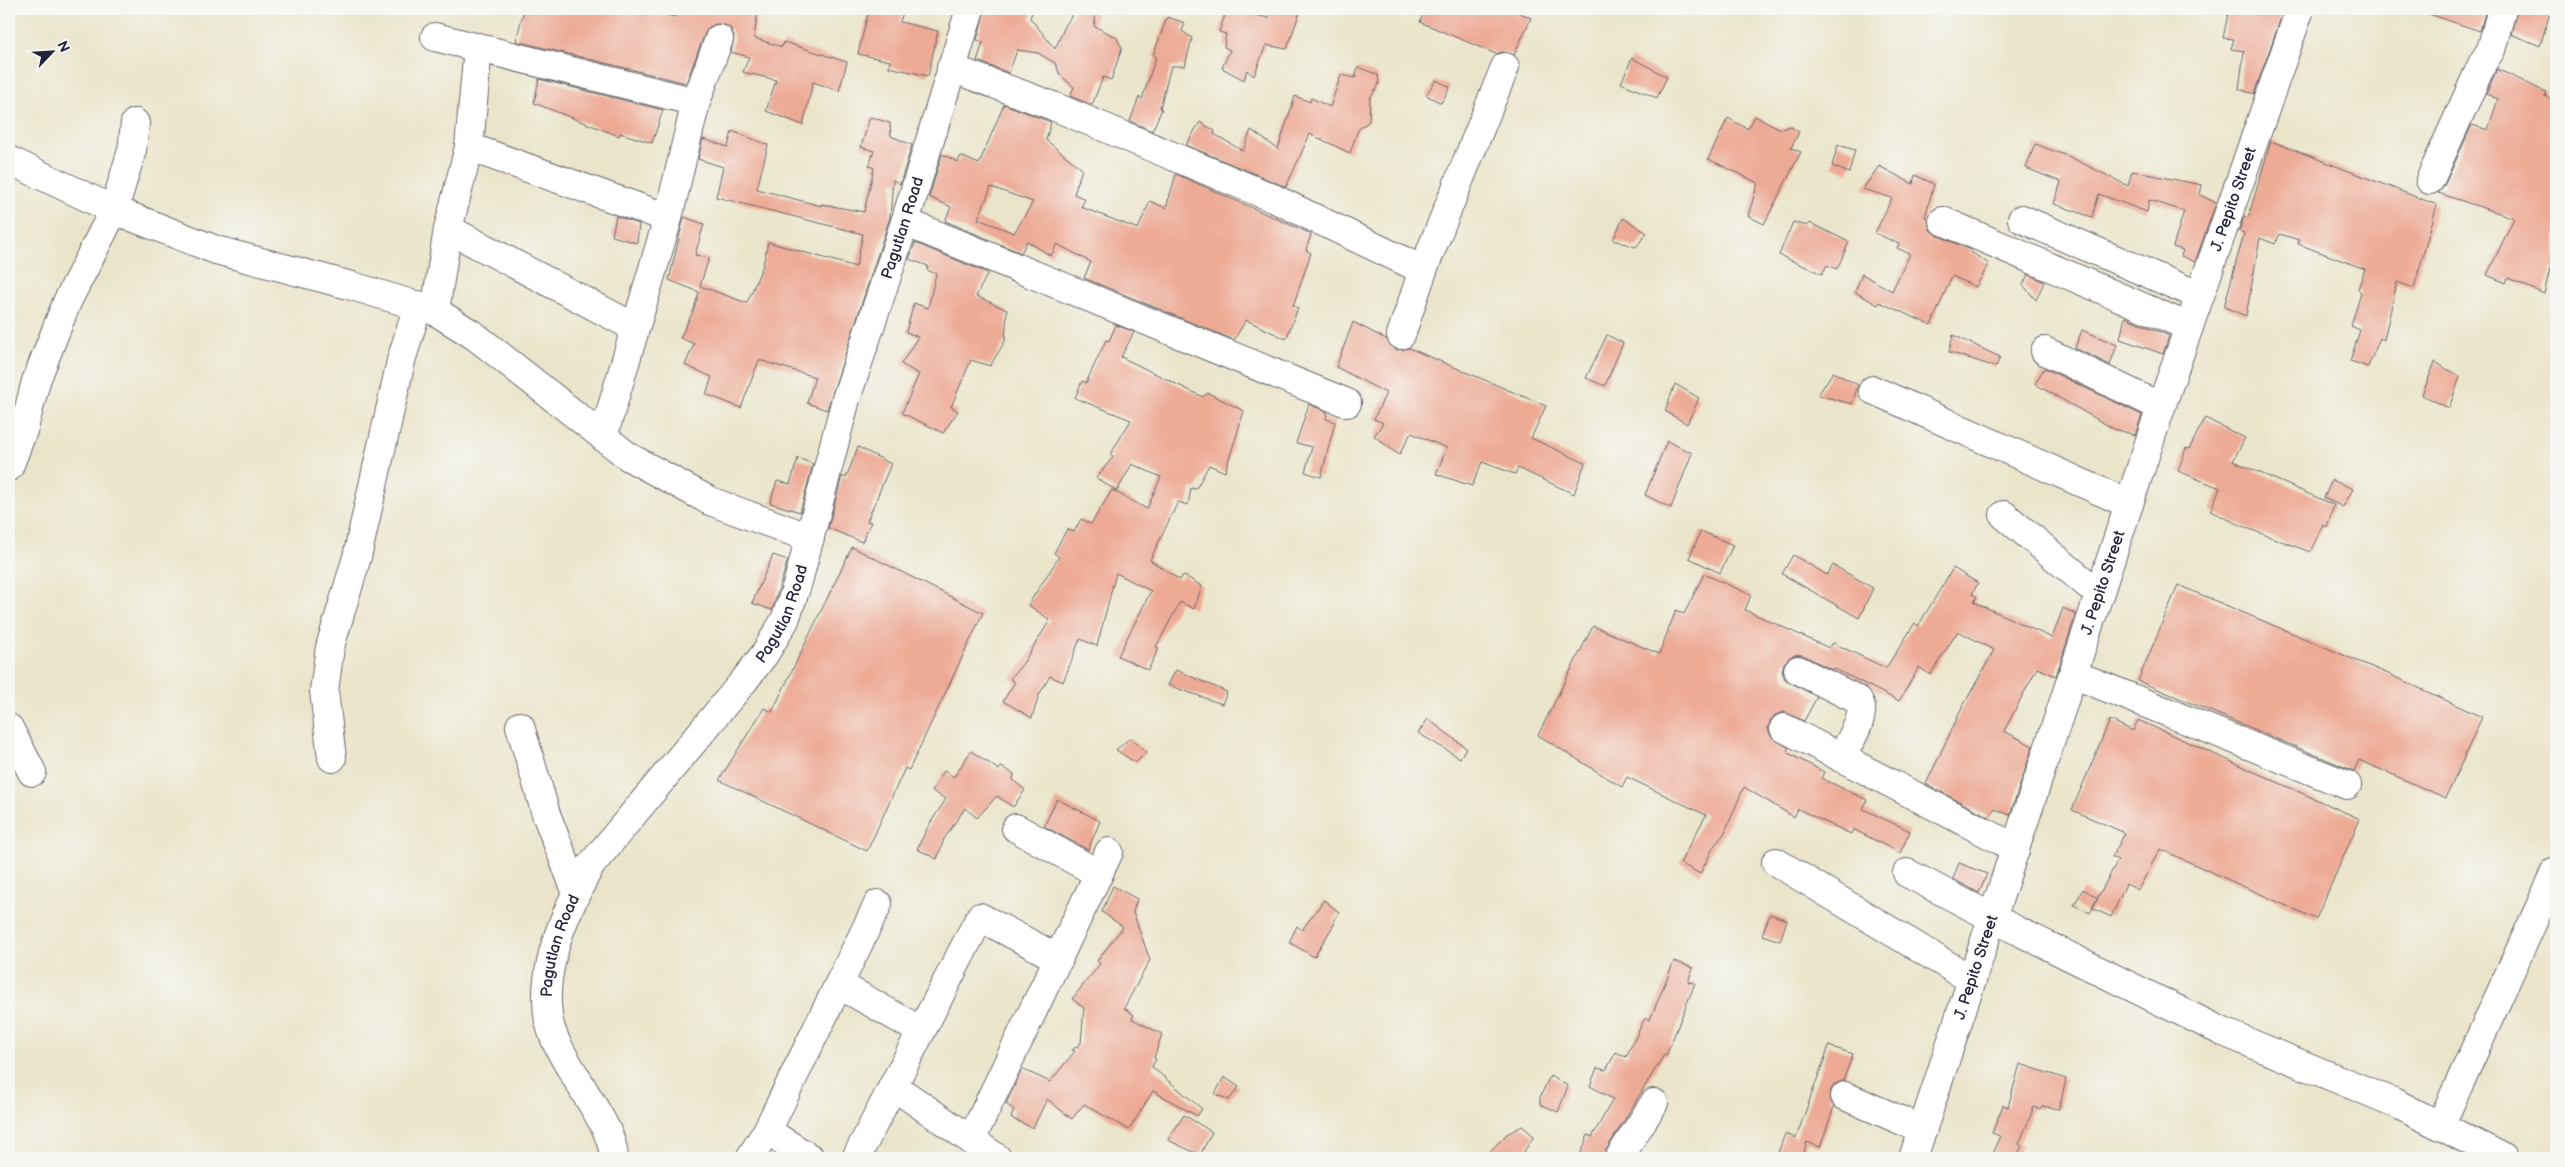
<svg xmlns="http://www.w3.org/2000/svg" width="2565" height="1167" viewBox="0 0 2565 1167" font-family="'Balsamiq Sans',sans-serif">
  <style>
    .building { fill: #edaa95; fill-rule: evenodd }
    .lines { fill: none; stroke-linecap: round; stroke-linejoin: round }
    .minor-casing { stroke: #68666d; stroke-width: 30 }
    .minor { stroke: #fff; stroke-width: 28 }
    .labels { text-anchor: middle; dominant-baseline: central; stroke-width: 5; stroke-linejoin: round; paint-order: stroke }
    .street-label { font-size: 16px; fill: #22223b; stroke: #f6f6f2 }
  </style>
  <rect width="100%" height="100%" fill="#f6f6f2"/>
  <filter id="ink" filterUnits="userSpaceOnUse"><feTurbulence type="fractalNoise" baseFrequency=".02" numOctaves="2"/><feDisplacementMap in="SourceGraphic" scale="10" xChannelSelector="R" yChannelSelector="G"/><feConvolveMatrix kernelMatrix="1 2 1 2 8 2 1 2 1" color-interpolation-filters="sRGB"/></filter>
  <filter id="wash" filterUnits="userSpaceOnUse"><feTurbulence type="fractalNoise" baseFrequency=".0096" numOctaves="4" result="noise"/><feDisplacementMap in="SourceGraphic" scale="20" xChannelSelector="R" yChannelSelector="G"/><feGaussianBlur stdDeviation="1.12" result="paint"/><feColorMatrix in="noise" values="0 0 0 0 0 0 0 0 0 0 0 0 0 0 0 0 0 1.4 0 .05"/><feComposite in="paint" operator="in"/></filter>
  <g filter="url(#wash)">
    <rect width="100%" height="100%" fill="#eae5ca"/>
    <g id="blocks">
      <g class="building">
        <path d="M524,9H638L675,17L676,9H758L754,38L782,47L784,42L847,62L839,91L813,82L803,125L766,111L776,80L743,72L749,57L731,52L734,36L731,29L725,25L716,24L709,27L705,33L686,83L516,41Z"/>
        <path d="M869,9H904L900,22L938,31L928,76L889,67L890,61L858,54Z"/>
        <path d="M985,9H1033L1030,18L1055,49L1065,26L1076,9H1097L1094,26L1116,37L1122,48L1111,80L1103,77L1092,105L1070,96L1074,87L1060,75L1055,63L1038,53L1017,50L1009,73L977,61L983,42L977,40Z"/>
        <path d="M1227,9L1269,18L1270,9H1301L1287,49L1266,45L1254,76L1247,70L1244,80L1222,68L1230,50L1224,47L1226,34L1219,32Z"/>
        <path d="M1425,9H1511L1531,18L1514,55L1503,52L1496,54L1420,22Z"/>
        <path d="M2229,9H2284L2254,94L2239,89L2244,51L2231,49L2234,39L2223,38Z"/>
        <path d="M2424,9H2486L2480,31L2423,12Z"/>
        <path d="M2517,9H2551L2540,46L2511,34Z"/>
        <path d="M1167,17L1185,23L1182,31L1192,38L1185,66H1171L1160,108L1162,109L1152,131L1130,121L1139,97L1142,99L1156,57L1153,56Z"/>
        <path d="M1632,58L1667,77L1657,98L1621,83Z"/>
        <path d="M1358,67L1378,75L1379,84L1370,98L1369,121L1358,130L1350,153L1310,134L1286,187L1186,145L1200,122L1215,131L1214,134L1243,151L1251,130L1278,149L1295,96L1310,102L1311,98L1330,107L1341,75L1355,78Z"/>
        <path d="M2497,69L2546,92L2545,96L2556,101V270L2550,268L2544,294L2508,278L2506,283L2487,275L2514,218L2438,193L2444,186L2472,125L2488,130L2498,99L2486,94Z"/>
        <path d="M539,79L663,110L652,143L620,133L619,136L534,103Z"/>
        <path d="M1436,80L1450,87L1441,103L1426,95Z"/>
        <path d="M1004,104L1051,122L1046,140L1082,169L1074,194L1085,199L1081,207L1138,229L1150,201L1166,208L1176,174L1311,234L1306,250L1311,253L1293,306L1298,308L1286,339L1246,320L1234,340L1084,278L1091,262L1057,244L1051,256L1027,241L1021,253L945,221L951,207L929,197L942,154L958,162L961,156L979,164ZM991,187L1033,202L1014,233L978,219Z"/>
        <path d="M1755,116L1781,129L1790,126L1799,132L1791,148L1801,152L1764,224L1748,216L1758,183L1708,159L1728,118L1748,129Z"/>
        <path d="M870,117L890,123L891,136L912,145L900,184L893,180L890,217L827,410L807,403L815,377L759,360L741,408L706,394L712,377L685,365L694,344L680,338L694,309L699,292L669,280L684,217L704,224L695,255L709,258L700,286L747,303L763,265L768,242L856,267L863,234L716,197L723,167L698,159L703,139L728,147L732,131L768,145L757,189L821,206V204L864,212L874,168L869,166L874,151L861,147Z"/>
        <path d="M2271,141L2437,205L2414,288L2397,282L2384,340L2380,338L2368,367L2350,361L2360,330L2351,326L2361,293L2358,289L2365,269L2298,244L2299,240L2280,234L2275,244L2260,238L2246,316L2224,307L2244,233L2239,231L2244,216L2248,218Z"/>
        <path d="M2035,144L2070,157L2128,186L2132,171L2202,185L2200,195L2216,203L2195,262L2181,256L2183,250L2173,247L2184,211L2149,200L2147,212L2099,194L2092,217L2054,204L2061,182L2026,168Z"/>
        <path d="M1838,145L1855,150L1849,173L1832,166Z"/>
        <path d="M1879,166L1913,184L1915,175L1934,184L1925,217L1928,218L1930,230L1937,235L1971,250V252L1989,264L1976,287L1952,276L1931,325L1879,302L1878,305L1855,292L1862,274L1892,291L1910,254L1897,248L1899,244L1875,233L1892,198L1863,189Z"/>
        <path d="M616,216L639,224L637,243L612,236Z"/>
        <path d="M1623,218L1647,233L1636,247L1613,240Z"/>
        <path d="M1793,222L1807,226L1810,223L1849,242L1837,269L1827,265L1822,274L1779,255Z"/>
        <path d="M915,243L988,273L976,296L1007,310L1005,341L990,366L971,360L951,407L958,411L943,433L902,413L919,374L901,364L918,337L906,332L914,303L928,308L936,274L927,270L928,266L909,259Z"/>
        <path d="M2028,274L2044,282L2036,300L2023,285Z"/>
        <path d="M2125,317L2169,336L2163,354L2120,339Z"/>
        <path d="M1353,322L1386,339L1396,350L1409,348L1546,406L1531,438L1585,463L1574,494L1518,468L1515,474L1482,462L1472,486L1436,474L1447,448L1411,433L1399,455L1374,436L1383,423L1374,419L1386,393L1336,367Z"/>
        <path d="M1116,325L1134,332L1121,357L1203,397L1208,393L1244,411L1225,472L1209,465L1196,489L1191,488L1188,505L1178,502L1150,560L1180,580L1183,575L1202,586L1194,609L1180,602L1156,647L1159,648L1148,670L1118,656L1151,591L1116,573L1097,646L1080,639L1063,682L1050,676L1039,695L1032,718L1003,701L1015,682L1010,679L1024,662L1050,620L1028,605L1059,557L1054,553L1067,529L1074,532L1081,519L1091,524L1112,490L1147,509L1161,477L1132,464L1117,491L1096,478L1113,457L1110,455L1131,420L1075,398L1082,381L1086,383L1106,340L1109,341Z"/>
        <path d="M2082,330L2117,345L2110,365L2075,348Z"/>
        <path d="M1607,335L1623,343L1605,386L1586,378Z"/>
        <path d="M1953,335L2000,357L1996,367L1949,352Z"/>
        <path d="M2435,362L2460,377L2449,408L2422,395Z"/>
        <path d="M2044,368L2142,415L2135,435L2114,429L2035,384Z"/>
        <path d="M1833,372L1858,385L1852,404L1818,395Z"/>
        <path d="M1675,384L1699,398L1687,424L1665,411Z"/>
        <path d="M1309,404L1327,412L1326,419L1335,422L1321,477L1305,472L1312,447L1296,443Z"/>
        <path d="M2205,418L2245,438L2233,461L2334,505L2327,527L2323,525L2310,552L2247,528L2210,511L2220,488L2178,471L2186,448L2189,449Z"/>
        <path d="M1667,441L1692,453L1671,508L1645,495Z"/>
        <path d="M858,447L891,464L867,521L871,522L862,542L828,528L842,476L846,478Z"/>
        <path d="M798,458L813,464L800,512L770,503L777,481L790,484Z"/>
        <path d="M2332,480L2353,489L2343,507L2324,498Z"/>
        <path d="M1701,531L1733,545L1720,573L1689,558Z"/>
        <path d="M852,547L983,613L909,770L905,768L867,851L719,780L764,708L772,712Z"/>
        <path d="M773,555L788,560L772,610L752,603Z"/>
        <path d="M1793,555L1827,575L1833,565L1873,588L1859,618L1782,574Z"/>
        <path d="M1953,568L1978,583L1972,594L1977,597L1974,602L2052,638L2063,608L2076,614L2056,676L2037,668L2004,731L2033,746L2010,815L1995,809L1989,817L1926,784L1962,708L1994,650L1958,631L1930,675L1919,667L1899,701L1833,668L1832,670L1805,656L1798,654L1790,657L1784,663L1782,671L1785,679L1817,697L1804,721L1784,712L1775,715L1770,721L1768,729L1771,736L1789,748L1786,752L1824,772L1821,778L1867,800L1863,809L1910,831L1900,853L1853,829L1851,834L1798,809L1794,817L1744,787L1724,834L1714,846L1700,874L1680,863L1706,815L1627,777L1622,787L1538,735L1593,626L1659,654L1676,610L1684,614L1704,574L1751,595L1745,610L1829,648L1833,643L1886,668L1915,623L1918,626Z"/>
        <path d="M2178,585L2393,676L2482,717L2446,798L2359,760L2354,771L2138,681Z"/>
        <path d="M1176,670L1227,692L1222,704L1168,685Z"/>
        <path d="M1428,719L1466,748L1460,758L1418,733Z"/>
        <path d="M2110,720L2133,731L2138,720L2360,819L2316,919L2160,849L2138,890L2126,884L2111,917L2092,908L2118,860L2112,857L2125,833L2072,810Z"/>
        <path d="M1130,738L1146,752L1136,763L1116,750Z"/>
        <path d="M971,751L999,770L1001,767L1014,774L1013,780L1025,790L1013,807L997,796L977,818L965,808L944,839L937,859L917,849L929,825L946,799L932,791L944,771L954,777Z"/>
        <path d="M1057,799L1100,821L1088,850L1044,826Z"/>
        <path d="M1959,863L1987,874L1979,893L1953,879Z"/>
        <path d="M1113,886L1137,899L1133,912L1150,960L1124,1008L1134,1015L1132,1019L1162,1034L1154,1058L1156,1059L1152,1067L1202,1109L1197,1116L1153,1091L1129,1130L1084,1104L1072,1119L1047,1099L1033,1128L1011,1118L1014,1110L1006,1104L1022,1069L1050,1082L1075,1051L1072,1050L1081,1043L1084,1008L1072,999L1100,964L1097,961L1123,927L1102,912Z"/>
        <path d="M2083,889L2098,898L2090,913L2074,905Z"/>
        <path d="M1324,900L1339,912L1333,921L1335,923L1314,957L1289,942L1297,926L1302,930Z"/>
        <path d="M1770,914L1787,920L1780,941L1762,935Z"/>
        <path d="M1674,961L1693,968L1688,982L1695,983L1666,1056L1664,1055L1606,1150L1604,1158H1579L1588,1135L1592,1137L1613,1099L1590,1086L1597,1068L1606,1070L1616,1052L1626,1057L1645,1018L1650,1020Z"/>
        <path d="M1829,1046L1853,1054L1843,1081L1835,1084L1831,1090L1830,1098L1834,1107L1820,1147L1807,1142L1802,1158H1776L1785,1134L1796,1138Z"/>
        <path d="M2020,1064L2066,1079L2059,1109L2042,1106L2040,1109L2034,1107L2019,1144L2022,1146L2016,1158H1990L2000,1136L1992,1133L2003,1105L2008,1107Z"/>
        <path d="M1550,1076L1568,1086L1558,1112L1540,1104V1097Z"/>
        <path d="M1224,1077L1239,1087L1229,1100L1215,1094Z"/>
        <path d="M1184,1115L1212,1132L1200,1155L1168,1140Z"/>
        <path d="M1522,1126L1534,1136L1520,1158H1483L1507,1134Z"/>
      </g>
    </g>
  </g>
  <g filter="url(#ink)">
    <use href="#blocks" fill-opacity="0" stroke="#68666d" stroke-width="1"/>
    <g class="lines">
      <g class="minor-casing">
        <g id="minor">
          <path d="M435,37L696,102"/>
          <path d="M951,68L1053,106L1275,199L1423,270"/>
          <path d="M469,147L668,218"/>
          <path d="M9,160L114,210L216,250L352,286L435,311L475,336L629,457L710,501L810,538"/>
          <path d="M2430,180L2483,62L2491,50L2502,9"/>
          <path d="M2022,219L2200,296"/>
          <path d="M1943,221L2189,327"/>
          <path d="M905,222L1347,403"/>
          <path d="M448,229L634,327"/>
          <path d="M435,311L448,229L469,147L478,47"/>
          <path d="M1401,335L1423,270L1505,67"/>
          <path d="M2045,351L2161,407"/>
          <path d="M1873,390L2129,504"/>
          <path d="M603,437L668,218L696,102L719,39"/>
          <path d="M9,467L24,428L36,381L67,302L114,210L132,150L135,123"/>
          <path d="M2004,515L2099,594"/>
          <path d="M1798,670L1858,700C1869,715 1848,743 1841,758"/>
          <path d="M2073,674L2347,785"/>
          <path d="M520,726L546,814L576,891"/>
          <path d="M9,728L32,772"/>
          <path d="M1784,728L2002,841L2015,851"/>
          <path d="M332,758L324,691L330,647L357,557L401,361L418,305"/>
          <path d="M1016,828L1099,874"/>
          <path d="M1776,862L1972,980"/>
          <path d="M1907,873L2016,930L2221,1031L2393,1102L2504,1158"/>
          <path d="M840,985L921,1031"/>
          <path d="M893,1086L997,1158"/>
          <path d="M1845,1096L1923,1130"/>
          <path d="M2440,1126L2556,871"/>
          <path d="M767,1131L810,1158"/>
          <path d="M971,1140L1109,852"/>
          <path id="s1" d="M614,1158C613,1134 595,1110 583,1089C571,1068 554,1045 549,1021C539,968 566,910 591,865L743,682L764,655L785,620L798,582L846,399L905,222L970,9"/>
          <path d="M750,1158L767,1131L878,904"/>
          <path d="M856,1158L980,917L1059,959"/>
          <path d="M1619,1158L1654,1103"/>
          <path id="s2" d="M1913,1158L2161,407L2300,9"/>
        </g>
      </g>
      <use href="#minor" class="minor"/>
    </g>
  </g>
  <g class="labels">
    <g class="street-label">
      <text stroke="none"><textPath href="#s2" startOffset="1011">J. Pepito Street</textPath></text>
      <text stroke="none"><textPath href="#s1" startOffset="1040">Pagutlan Road</textPath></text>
      <text stroke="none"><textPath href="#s2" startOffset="606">J. Pepito Street</textPath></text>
      <text stroke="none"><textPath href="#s1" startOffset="635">Pagutlan Road</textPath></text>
      <text stroke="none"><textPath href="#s1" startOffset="230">Pagutlan Road</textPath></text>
      <text stroke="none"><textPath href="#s2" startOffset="201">J. Pepito Street</textPath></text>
    </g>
  </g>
  <rect width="2565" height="1167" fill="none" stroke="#f6f6f2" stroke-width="30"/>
  <g transform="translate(52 52) rotate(65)" stroke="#f6f6f2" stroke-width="4" paint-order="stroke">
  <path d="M0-4L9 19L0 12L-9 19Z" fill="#22223b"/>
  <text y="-8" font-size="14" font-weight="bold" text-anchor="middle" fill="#22223b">N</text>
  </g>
</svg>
